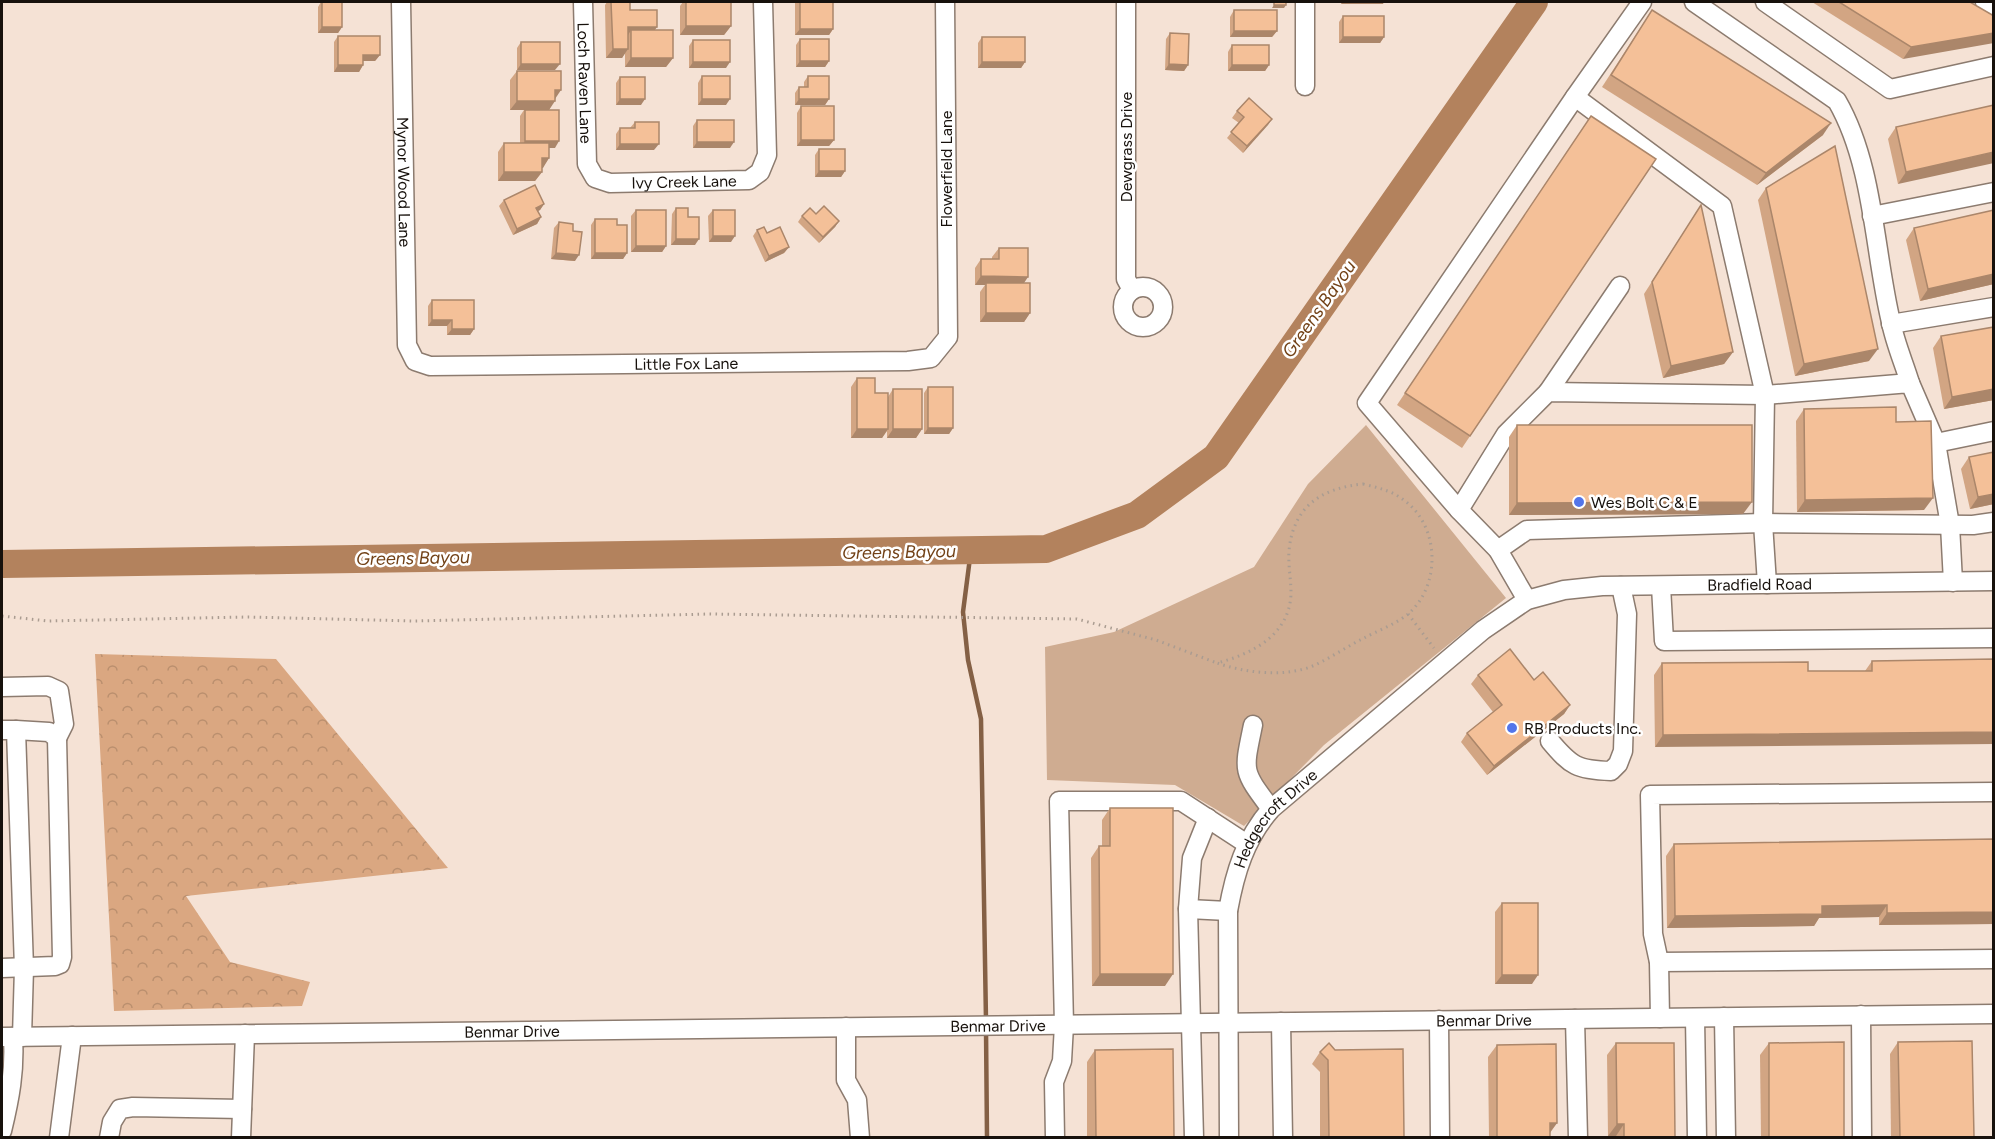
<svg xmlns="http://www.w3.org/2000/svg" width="1995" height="1139" viewBox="0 0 1995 1139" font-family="Figtree,sans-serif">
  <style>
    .forest { fill: url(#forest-crowns) }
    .park { fill: #cfac91 }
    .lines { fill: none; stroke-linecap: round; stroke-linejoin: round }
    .stream { stroke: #846045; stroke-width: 4.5 }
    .river { stroke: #b3825d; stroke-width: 28 }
    .minor-casing { stroke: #8c7b6f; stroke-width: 21 }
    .path { stroke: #aa9c91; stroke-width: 3; stroke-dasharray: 1.5 4.5; stroke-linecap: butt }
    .minor { stroke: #fff; stroke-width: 18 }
    .wall { fill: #d2a583 }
    .shaded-wall { fill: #ab866a }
    .building { fill: #f4c098; stroke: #ab866a; stroke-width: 1.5 }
    .poi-dot { fill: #5375ea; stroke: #fff; stroke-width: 2 }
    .labels { text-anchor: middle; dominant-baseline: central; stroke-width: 5; stroke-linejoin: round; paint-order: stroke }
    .street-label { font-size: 16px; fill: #17110c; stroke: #fff }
    .poi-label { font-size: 16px; fill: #17110c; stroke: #fff; text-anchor: start }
    .water-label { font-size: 18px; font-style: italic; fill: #724116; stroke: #fff }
  </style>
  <defs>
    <pattern id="forest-crowns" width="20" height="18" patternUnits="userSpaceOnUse" patternTransform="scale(1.5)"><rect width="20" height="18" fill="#daa781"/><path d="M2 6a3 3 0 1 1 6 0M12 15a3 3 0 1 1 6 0" fill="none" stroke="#ba8f6e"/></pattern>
  </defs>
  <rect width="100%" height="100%" fill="#f5e2d5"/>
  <path class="forest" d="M95,654L276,659L448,868L186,896L230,962L310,982L302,1006L114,1011Z"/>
  <path class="park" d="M1366,425L1506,598L1324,745L1244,826L1175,785L1047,780L1045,647L1114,632L1254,567L1308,484Z"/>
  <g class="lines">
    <g class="stream">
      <path d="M971,550L963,612L968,660L981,719L986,1021"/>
      <path d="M986,1029L987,1138"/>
    </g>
    <path class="river" d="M2,564L1046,549L1137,515L1216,457L1534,2"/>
    <g class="minor-casing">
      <g id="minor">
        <path id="s1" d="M401,2L407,345L415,361L430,366L908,361L931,358L948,337L945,2"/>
        <path id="s2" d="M583,2L587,164L595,178L610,183L749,180L760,172L767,155L763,2"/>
        <path d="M1126,2V279L1132,290"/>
        <path d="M1305,2V86"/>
        <path d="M1694,2L1837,101C1874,165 1874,251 1891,322C1895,343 1904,363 1910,383"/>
        <path d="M1765,2L1890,89L1994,66"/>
        <path d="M1985,2L1994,7"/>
        <path d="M1575,97L1722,206L1765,395L1763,523L1767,584"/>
        <path d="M1872,216L1994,192"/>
        <circle cx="1143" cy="307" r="20"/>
        <path d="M1891,324L1994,307"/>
        <path d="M1548,392L1620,286"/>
        <path d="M1936,443L1994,431"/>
        <path d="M1459,510L1506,434L1548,392L1765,395L1910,383L1936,443L1950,525L1953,582"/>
        <path d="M1498,550L1527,530L1763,523L1973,525L1994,522"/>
        <path d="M1661,586L1664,641L1994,638"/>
        <path d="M1527,600L1498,550L1459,510L1367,403L1575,97L1642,2"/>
        <path d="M2,687L48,686L59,691L64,724L57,738"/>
        <path d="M1253,725C1243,773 1242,770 1271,809"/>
        <path d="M2,730H16L24,968L22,1037"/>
        <path d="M1550,741C1571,766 1577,770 1611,771L1618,764L1623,751L1627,614L1621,586"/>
        <path d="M1188,909L1228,911"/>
        <path d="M1659,962L1994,959"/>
        <path d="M2,968L55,966L60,964L62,957L57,738L49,732L16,730"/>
        <path d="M1861,1015L1862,1138"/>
        <path d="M1724,1017L1726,1138"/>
        <path d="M1660,1018L1659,962L1653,934L1650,795L1994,792"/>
        <path d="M1695,1018L1697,1138"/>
        <path d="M1575,1019L1578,1138"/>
        <path d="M1439,1020L1440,1138"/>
        <path d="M1281,1022L1283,1138"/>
        <path d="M846,1027V1080L857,1100L860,1138"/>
        <path id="s3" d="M2,1037L1994,1014"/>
        <path d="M2,1131C10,1098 15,1071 13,1037"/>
        <path d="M59,1138L72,1036"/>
        <path d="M109,1138L112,1122L120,1109L133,1107L242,1109"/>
        <path d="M241,1138L245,1034"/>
        <path d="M1055,1138L1054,1082L1062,1061L1064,1025L1059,801H1181L1247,844"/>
        <path d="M1194,1138L1188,909L1192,858L1208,818"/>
        <path id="s4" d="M1229,1138L1228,911C1235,872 1245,839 1271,809L1483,630L1527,600L1564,590L1602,586L1994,581"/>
      </g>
    </g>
    <g class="path">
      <path d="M1363,484C1379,488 1393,491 1405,501C1440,527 1441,586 1408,614C1396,624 1377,631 1364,638C1348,646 1332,657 1315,665C1286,678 1246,673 1217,663C1252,654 1290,635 1291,593C1291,579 1288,565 1289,551C1293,506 1322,488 1363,484Z"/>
      <path d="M1408,614L1434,648"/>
      <path d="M2,616L48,621L248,617L414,621L709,614L1077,619L1156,640L1217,663"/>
    </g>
    <use href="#minor" class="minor"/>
  </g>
  <g class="wall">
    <path d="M321,2H342V27L338,33H318V7Z"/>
    <path d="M607,2H630V10L655,30L673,58L666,67H625V53L622,58H606L605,5Z"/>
    <path d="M683,2H731V26L724,35H680V6Z"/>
    <path d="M797,2H833V29L829,35H795V3Z"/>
    <path d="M1812,2H1970L1903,59Z"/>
    <path d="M1234,10L1277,31L1272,37H1230V17Z"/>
    <path d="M1652,10L1823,135L1757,185L1602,87Z"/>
    <path d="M1343,16L1384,37L1380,43H1339V22Z"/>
    <path d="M1170,33L1188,65L1184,71L1165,70L1166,39Z"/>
    <path d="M338,36L380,55L375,61H363V65L359,72H334V42Z"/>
    <path d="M982,37L1025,62L1021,68H978V43Z"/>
    <path d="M800,39L829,61L825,67H796V45Z"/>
    <path d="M693,40L726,68H689V46Z"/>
    <path d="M521,42L555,70H517V48Z"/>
    <path d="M1232,45L1269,65L1265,71H1228V52Z"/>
    <path d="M517,71L555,98L549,110L555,148H549V158L542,168V172L535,181H498V152L504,143H520V116L524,110H510V80Z"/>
    <path d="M702,76L726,105H698V83Z"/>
    <path d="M808,76L829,99L825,105H795V93L799,87H804V82Z"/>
    <path d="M620,77L641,105H616V83Z"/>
    <path d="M1994,105L1898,184L1888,139L1896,127Z"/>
    <path d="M801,106L834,140L829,146H797V113Z"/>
    <path d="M1237,111L1272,119L1243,153L1227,138L1239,123L1232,118Z"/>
    <path d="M1591,116L1656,159L1462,448L1397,405Z"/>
    <path d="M697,120L730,148H693V126Z"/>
    <path d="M635,122L654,150H616V134L620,128H630Z"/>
    <path d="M819,149L845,171L841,177H815V155Z"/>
    <path d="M1766,188L1869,361L1795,376L1758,200Z"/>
    <path d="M504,200L544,204L540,210L538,211L541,217L537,224L513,235L499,206Z"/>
    <path d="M1701,205L1733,352L1724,364L1663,378L1644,294Z"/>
    <path d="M676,208L688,217L695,245H671L672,214Z"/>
    <path d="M636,210L666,246L662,252H631V216Z"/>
    <path d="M713,210L731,242H709L708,216Z"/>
    <path d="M1994,210V284L1920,301L1906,240L1914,228Z"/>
    <path d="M816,214L839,221L835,227L819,243L798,222L802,216Z"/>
    <path d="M595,219L617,225L627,253L623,259H591V225Z"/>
    <path d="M559,222L573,231L575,261L551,259L554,228Z"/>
    <path d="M757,230L767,233L789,247L784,253L765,262L753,236Z"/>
    <path d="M999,248L1023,283L1030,313L1024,322H980V292L985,285H975V268L981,259H992V257Z"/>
    <path d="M432,300L474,329L470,335H447V326H428V306Z"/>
    <path d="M1994,327V400L1944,409L1933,348L1941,336Z"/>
    <path d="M857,378L875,393L888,397L893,389L922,429L916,438H887V431L882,438H851V387Z"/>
    <path d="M928,387L953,428L949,434H924V393Z"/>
    <path d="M1804,409L1896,422L1924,510L1797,512L1796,421Z"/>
    <path d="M1517,425L1743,514L1509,515V437Z"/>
    <path d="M1994,452V504L1970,509L1961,469L1969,457Z"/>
    <path d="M1994,659L1655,747L1654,675L1662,663L1808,671H1865L1872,661Z"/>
    <path d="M1478,675L1534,680L1570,705L1564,714L1487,775L1461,742L1467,733L1493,712L1471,684Z"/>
    <path d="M1110,808L1165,986H1092L1091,858L1099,846H1102V820Z"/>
    <path d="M1994,839V924L1879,925V917L1819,918L1814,926L1667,928L1666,856L1674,844Z"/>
    <path d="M1502,903L1532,984H1495V912Z"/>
    <path d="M1898,1042L1974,1137H1891L1890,1054Z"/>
    <path d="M1616,1043L1675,1137H1616V1136H1608L1607,1055Z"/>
    <path d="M1769,1043L1844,1137H1761L1760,1055Z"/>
    <path d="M1497,1045L1557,1123L1550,1133V1137H1489L1488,1057Z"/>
    <path d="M1095,1050L1174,1137H1087V1062Z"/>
    <path d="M1320,1052L1404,1137H1320V1072L1312,1064Z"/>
  </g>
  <g class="shaded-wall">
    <path d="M1342,2H1384L1383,4H1341Z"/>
    <path d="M1274,5H1286L1284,8H1272Z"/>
    <path d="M686,26H731L724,35H680Z"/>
    <path d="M322,27H342L338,33H318Z"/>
    <path d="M628,27H657L650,37L631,30L627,37Z"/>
    <path d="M800,29H833L829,35H795Z"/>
    <path d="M1234,31H1277L1272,37H1230Z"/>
    <path d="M1994,33V43L1903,59L1911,47Z"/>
    <path d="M1343,37H1384L1380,43H1339Z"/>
    <path d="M613,49H628L622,58H606Z"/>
    <path d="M363,55H380L375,61H359Z"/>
    <path d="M631,58H673L666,67H625Z"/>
    <path d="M800,61H829L825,67H796Z"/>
    <path d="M693,62H730L726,68H689Z"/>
    <path d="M982,62H1025L1021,68H978Z"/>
    <path d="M521,64H560L555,70H517Z"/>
    <path d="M1169,64L1188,65L1184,71L1165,70Z"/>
    <path d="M338,65H363L359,72H334Z"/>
    <path d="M1232,65H1269L1265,71H1228Z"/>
    <path d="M555,90H561L555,99Z"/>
    <path d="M620,99H645L641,105H616Z"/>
    <path d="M702,99H730L726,105H698Z"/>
    <path d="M799,99H829L825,105H795Z"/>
    <path d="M517,101H555L549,110H510Z"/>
    <path d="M1272,119L1268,125L1243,153L1247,146Z"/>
    <path d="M1831,123L1823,135L1757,185L1766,173Z"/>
    <path d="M801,140H834L829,146H797Z"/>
    <path d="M525,141H559L555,148H520Z"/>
    <path d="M697,142H734L730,148H693Z"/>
    <path d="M620,144H659L654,150H616Z"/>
    <path d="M1994,152V163L1898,184L1906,172Z"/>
    <path d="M542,158H549L543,168H535Z"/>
    <path d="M819,171H845L841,177H815Z"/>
    <path d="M504,172H542L535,181H498Z"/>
    <path d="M544,204L540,210L532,214L536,208Z"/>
    <path d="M541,217L537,224L513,235L517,229Z"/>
    <path d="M839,221L835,227L819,243L823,237Z"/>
    <path d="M713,236H735L731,242H709Z"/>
    <path d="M676,239H699L695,245H671Z"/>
    <path d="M636,246H666L662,252H631Z"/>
    <path d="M789,247L784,253L765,262L769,256Z"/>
    <path d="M556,253L579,255L575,261L551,259Z"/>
    <path d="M595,253H627L623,259H591Z"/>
    <path d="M1994,274V284L1920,301L1928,289Z"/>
    <path d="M981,276L1028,277L1022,286L986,283L985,285H975Z"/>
    <path d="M986,313H1030L1024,322H980Z"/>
    <path d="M432,320H452L447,326H428Z"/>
    <path d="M452,329H474L470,335H447Z"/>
    <path d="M1878,349L1869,361L1795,376L1804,364Z"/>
    <path d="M1733,352L1724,364L1663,378L1671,366Z"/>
    <path d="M1994,389V400L1944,409L1952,397Z"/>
    <path d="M928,428H953L949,434H924Z"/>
    <path d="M857,429H888L882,438H851Z"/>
    <path d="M893,429H922L916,438H887Z"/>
    <path d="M1994,494V504L1970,509L1978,497Z"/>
    <path d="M1933,498L1924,510L1797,512L1805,500Z"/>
    <path d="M1752,502L1743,514L1509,515L1517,503Z"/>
    <path d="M1570,705L1564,714L1487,775L1494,766Z"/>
    <path d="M1994,732V744L1655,747L1663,735Z"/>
    <path d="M1887,905L1879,917L1819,918L1814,926L1667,928L1675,916L1822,906Z"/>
    <path d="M1994,912V924L1879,925L1887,913Z"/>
    <path d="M1100,974H1173L1165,986H1092Z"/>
    <path d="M1502,975H1538L1532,984H1495Z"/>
    <path d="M1550,1123H1557L1548,1135Z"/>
    <path d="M1617,1124H1624L1616,1136H1608Z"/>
  </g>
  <g class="building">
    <rect x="322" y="2" width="20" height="25"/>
    <path d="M611,2H630V10H657V27H628V49H613Z"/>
    <rect x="686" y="2" width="45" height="24"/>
    <rect x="800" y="2" width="33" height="27"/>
    <rect x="1274" y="2" width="12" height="3"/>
    <path d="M1839,2H1970L1994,16V33L1911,47Z"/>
    <rect x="1234" y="10" width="43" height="21"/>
    <path d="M1652,10L1831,123L1766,173L1611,75Z"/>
    <rect x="1343" y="16" width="41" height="21"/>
    <rect x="631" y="30" width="42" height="28"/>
    <path d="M1170,33L1189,34L1188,65L1169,64Z"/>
    <path d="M338,36H380V55H363V65H338Z"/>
    <rect x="982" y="37" width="43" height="25"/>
    <rect x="800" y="39" width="29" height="22"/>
    <rect x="693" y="40" width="37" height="22"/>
    <rect x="521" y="42" width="39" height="22"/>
    <rect x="1232" y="45" width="37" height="20"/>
    <path d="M517,71H561V90H555V101H517Z"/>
    <rect x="702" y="76" width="28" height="23"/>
    <path d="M808,76H829V99H799V87H808Z"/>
    <rect x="620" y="77" width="25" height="22"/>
    <path d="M1249,98L1272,119L1247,146L1231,132L1244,117L1237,111Z"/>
    <path d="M1994,105V152L1906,172L1896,127Z"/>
    <rect x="801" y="106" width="33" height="34"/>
    <rect x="525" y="110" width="34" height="31"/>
    <path d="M1591,116L1656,159L1470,436L1405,393Z"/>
    <rect x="697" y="120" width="37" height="22"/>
    <path d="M635,122H659V144H620V128H635Z"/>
    <path d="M504,143H549V158H542V172H504Z"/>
    <path d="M1835,146L1878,349L1804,364L1766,188Z"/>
    <rect x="819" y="149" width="26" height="22"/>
    <path d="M535,185L544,204L536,208L541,217L517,229L504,200Z"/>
    <path d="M1701,205L1733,352L1671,366L1652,282Z"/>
    <path d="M824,206L839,221L823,237L802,216L810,208L816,214Z"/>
    <path d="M676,208H688V217H699V239H676Z"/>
    <rect x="636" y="210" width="30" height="36"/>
    <rect x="713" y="210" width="22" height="26"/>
    <path d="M1994,210V274L1928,289L1914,228Z"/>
    <path d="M595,219H617V225H627V253H595Z"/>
    <path d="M559,222L573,224V231L582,232L579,255L556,253Z"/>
    <path d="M764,227L767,233L780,227L789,247L769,256L757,230Z"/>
    <path d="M999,248H1028V277L981,276V259H999Z"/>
    <rect x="986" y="283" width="44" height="30"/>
    <path d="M432,300H474V329H452V320H432Z"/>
    <path d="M1994,327V389L1952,397L1941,336Z"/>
    <path d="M857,378H875V393H888V429H857Z"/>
    <rect x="928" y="387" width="25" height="41"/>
    <rect x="893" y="389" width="29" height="40"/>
    <path d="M1896,407V422L1931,421L1933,498L1805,500L1804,409Z"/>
    <path d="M1517,425H1752V502L1517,503Z"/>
    <path d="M1994,452V494L1978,497L1969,457Z"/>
    <path d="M1510,649L1534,680L1543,672L1570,705L1494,766L1467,733L1502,705L1478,675Z"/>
    <path d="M1994,659V732L1663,735L1662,663L1808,662V671H1872V661Z"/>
    <path d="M1110,808H1173V974H1100L1099,846H1110Z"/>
    <path d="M1994,839V912L1887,913V905L1822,906V914L1675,916L1674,844Z"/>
    <rect x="1502" y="903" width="36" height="72"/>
    <path d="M1972,1041L1974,1137H1900L1898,1042Z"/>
    <path d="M1844,1042V1137H1769V1043Z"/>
    <path d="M1329,1043L1335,1050L1403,1049L1404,1137H1329L1328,1060L1320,1052Z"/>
    <path d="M1616,1043H1674L1675,1137H1624V1124H1617Z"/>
    <path d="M1556,1044L1557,1123H1550V1137H1497V1045Z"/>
    <path d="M1173,1049L1174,1137H1096L1095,1050Z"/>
  </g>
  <g class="poi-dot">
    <circle cx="1579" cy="502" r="6"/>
    <circle cx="1512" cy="728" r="6"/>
  </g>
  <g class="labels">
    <g class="street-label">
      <text stroke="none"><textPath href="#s2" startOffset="81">Loch Raven Lane</textPath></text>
      <text transform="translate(1126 147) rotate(-90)">Dewgrass Drive</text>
      <text transform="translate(946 169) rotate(-90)">Flowerfield Lane</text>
      <text stroke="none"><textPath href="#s1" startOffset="180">Mynor Wood Lane</textPath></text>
      <text stroke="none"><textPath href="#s2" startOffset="268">Ivy Creek Lane</textPath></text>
      <text stroke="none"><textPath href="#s1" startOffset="633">Little Fox Lane</textPath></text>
      <text stroke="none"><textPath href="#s4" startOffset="904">Bradfield Road</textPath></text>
      <text stroke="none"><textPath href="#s4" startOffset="334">Hedgecroft Drive</textPath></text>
      <text stroke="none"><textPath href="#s3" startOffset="1482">Benmar Drive</textPath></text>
      <text stroke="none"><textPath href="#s3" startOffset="996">Benmar Drive</textPath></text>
      <text stroke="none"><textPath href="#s3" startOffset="510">Benmar Drive</textPath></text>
    </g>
    <g class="poi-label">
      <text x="1591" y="502">Wes Bolt C &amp; E</text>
      <text x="1524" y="728">RB Products Inc.</text>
    </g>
    <g class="water-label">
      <text transform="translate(1319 309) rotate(-55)">Greens Bayou</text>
      <text transform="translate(899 552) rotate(-1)">Greens Bayou</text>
      <text transform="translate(413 558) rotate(-1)">Greens Bayou</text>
    </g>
  </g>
  <rect width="1995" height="1139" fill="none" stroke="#17110c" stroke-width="6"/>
</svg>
